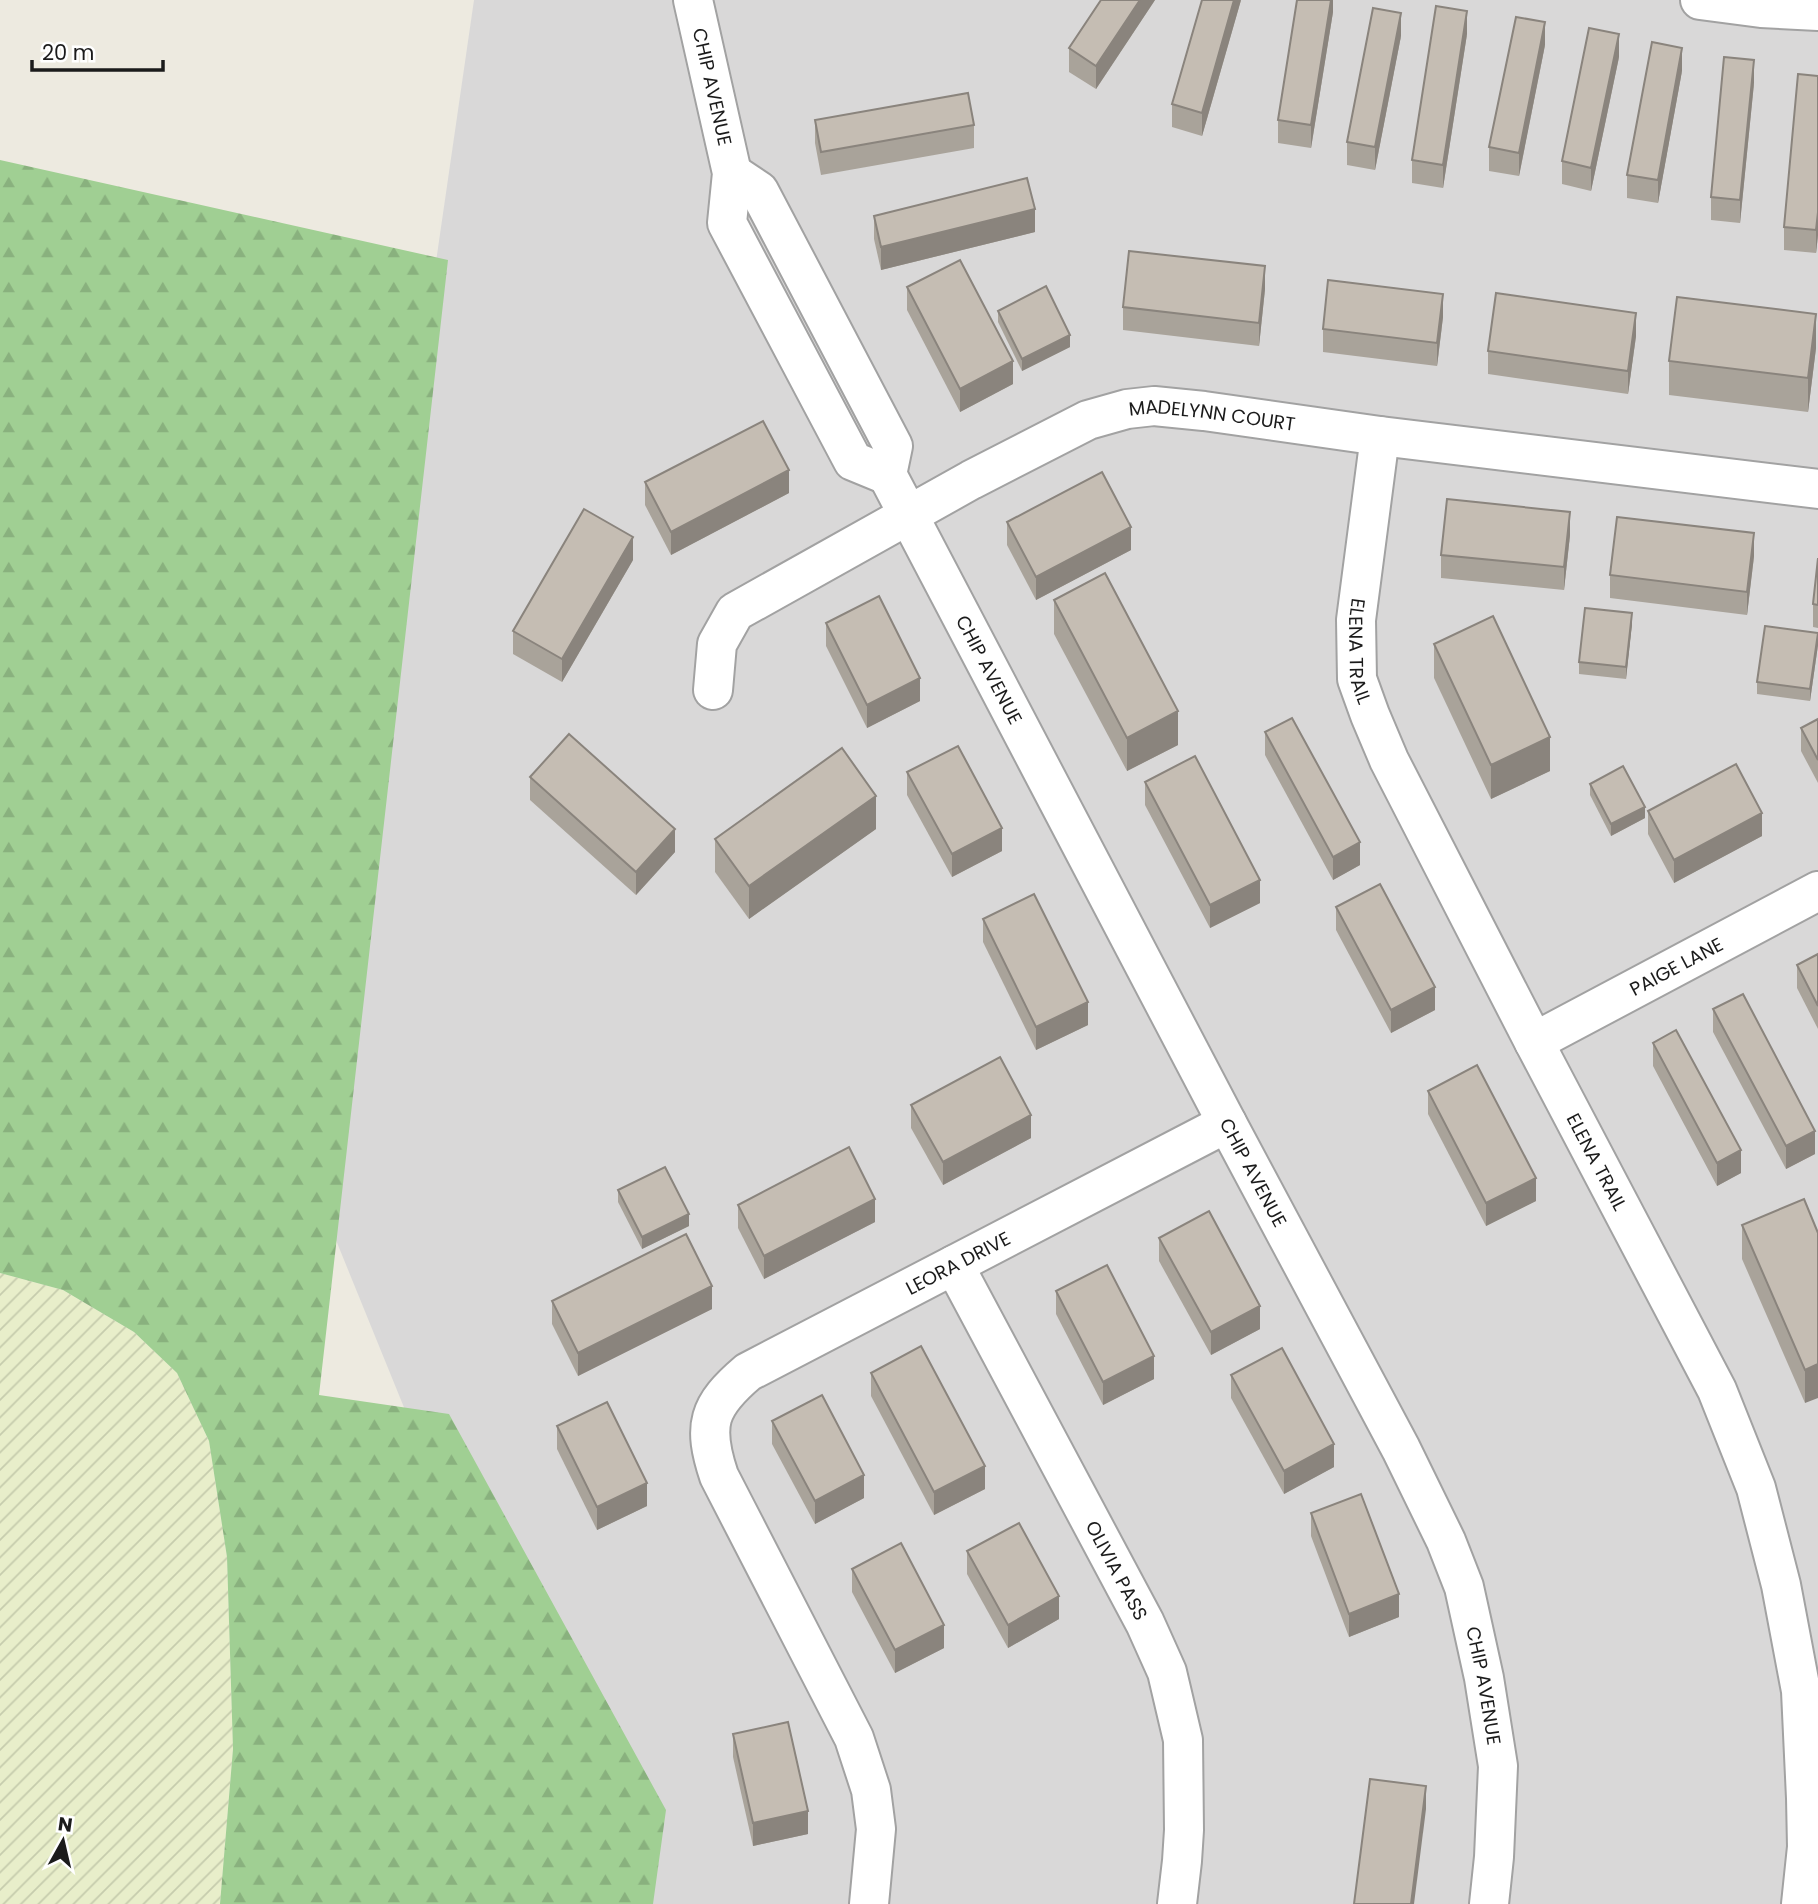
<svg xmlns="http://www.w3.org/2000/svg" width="1818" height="1904" viewBox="0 0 1818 1904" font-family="Poppins,sans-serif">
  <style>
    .residential { fill: #d9d8d8 }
    .farmland { fill: url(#farmland-furrows) }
    .forest { fill: url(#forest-firs) }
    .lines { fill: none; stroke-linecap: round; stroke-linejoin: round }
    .minor-casing { stroke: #a2a2a2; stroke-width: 42 }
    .minor { stroke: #fff; stroke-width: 38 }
    .wall { fill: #a9a39a }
    .shaded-wall { fill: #8a847d }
    .building { fill: #c5bdb3; stroke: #8a847d; stroke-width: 2 }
    .labels { text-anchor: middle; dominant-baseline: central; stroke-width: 5; stroke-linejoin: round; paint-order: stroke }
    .street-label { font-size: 19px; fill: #1b1b1b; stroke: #fff }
  </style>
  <defs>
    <pattern id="farmland-furrows" width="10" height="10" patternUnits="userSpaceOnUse" patternTransform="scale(1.75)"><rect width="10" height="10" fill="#e8eeca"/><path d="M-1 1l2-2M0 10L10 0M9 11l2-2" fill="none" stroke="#c6ccad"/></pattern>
    <pattern id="forest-firs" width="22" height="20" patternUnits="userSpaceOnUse" patternTransform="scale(1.75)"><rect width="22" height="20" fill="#a0cf93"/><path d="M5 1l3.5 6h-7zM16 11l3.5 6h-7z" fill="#89b17e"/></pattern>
  </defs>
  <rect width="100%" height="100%" fill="#edeae0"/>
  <path class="residential" d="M474,0H1818V1904H606L305,1164Z"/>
  <path class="farmland" d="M0,1273L63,1290L134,1332L177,1373L209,1441L227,1557L233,1749L220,1904H0Z"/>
  <path class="forest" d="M0,160L448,260L319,1395L449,1414L666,1810L653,1904H220L233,1749L227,1557L209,1441L177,1373L134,1332L63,1290L0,1273Z"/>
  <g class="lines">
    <g class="minor-casing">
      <g id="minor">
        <path id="s1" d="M693,0L732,173L727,223L853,461L887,475"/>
        <path d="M1700,0L1761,8L1818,11"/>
        <path id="s2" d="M732,173L759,191L893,446L887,475L890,480L1227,1123L1401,1449L1446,1541L1464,1587L1484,1678L1498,1766L1494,1857L1489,1904"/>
        <path id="s3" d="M1380,436L1356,620L1357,679L1370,715L1389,760L1534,1042L1717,1390L1756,1488L1781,1585L1801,1691L1806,1798L1807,1847L1801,1904"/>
        <path id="s4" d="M713,690L717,644L735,612L971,480L1088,420L1127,409L1154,406L1204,411L1380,436L1818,489"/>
        <path id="s5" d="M1534,1042L1818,891"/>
        <path id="s6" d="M954,1265L1145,1623L1167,1672L1183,1740L1184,1830L1182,1861L1177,1904"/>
        <path id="s7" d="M869,1904L876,1829L871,1790L854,1738L719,1476C702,1425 708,1406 748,1372L1227,1123"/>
      </g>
    </g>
    <use href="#minor" class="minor"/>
  </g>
  <g class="wall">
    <path d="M1101,0H1155L1096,89L1069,72V48Z"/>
    <path d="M1241,0L1202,136L1172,127V104Z"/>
    <path d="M1333,0V12L1311,148L1278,143V120Z"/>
    <path d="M1467,34L1443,188L1412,183V160Z"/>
    <path d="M1401,36L1375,170L1347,165V142Z"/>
    <path d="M1545,45L1519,176L1489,171V147Z"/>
    <path d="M1619,57L1591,191L1562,184V161Z"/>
    <path d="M1682,71L1658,203L1627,198V175Z"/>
    <path d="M1818,76V235L1816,253L1784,250V227Z"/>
    <path d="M1754,83L1740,223L1711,220V197Z"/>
    <path d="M815,120L974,125V148L821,175L815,143Z"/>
    <path d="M874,216L1035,232L881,270L874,239Z"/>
    <path d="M907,287L1013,384L960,412L907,310Z"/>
    <path d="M1265,289L1259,346L1123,330V307Z"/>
    <path d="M998,311L1070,347L1022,371L998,322Z"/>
    <path d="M1443,317L1437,366L1323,352V329Z"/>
    <path d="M1636,336L1628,394L1488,374V351Z"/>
    <path d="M1816,348L1808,412L1669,395V361Z"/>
    <path d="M645,482L789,493L671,555L645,505Z"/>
    <path d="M1007,522L1131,550L1036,600L1007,545Z"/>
    <path d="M1570,535L1564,590L1441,578V555Z"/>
    <path d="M1754,556L1747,615L1610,598V575Z"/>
    <path d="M1818,558V628L1813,627V604Z"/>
    <path d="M633,560L562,682L513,654V631Z"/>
    <path d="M1054,600L1178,745L1127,771L1054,634Z"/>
    <path d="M826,623L920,701L867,728L826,646Z"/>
    <path d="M1632,624L1626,679L1579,674V662Z"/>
    <path d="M1434,644L1550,771L1491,799L1434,678Z"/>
    <path d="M1818,645L1810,701L1757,694V682Z"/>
    <path d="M1818,719V783L1801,751V728Z"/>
    <path d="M1265,732L1360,865L1333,880L1265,755Z"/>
    <path d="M907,772L1002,851L952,877L907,795Z"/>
    <path d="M530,777L675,852L636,895L530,800Z"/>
    <path d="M1145,782L1260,903L1210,928L1145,805Z"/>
    <path d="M1590,784L1645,818L1611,836L1590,795Z"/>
    <path d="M1648,811L1762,836L1674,883L1648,834Z"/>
    <path d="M876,829L749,919L715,872V839Z"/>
    <path d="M1336,907L1435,1010L1391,1033L1336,930Z"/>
    <path d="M983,919L1088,1025L1036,1050L983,942Z"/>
    <path d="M1818,954V1029L1797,988V965Z"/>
    <path d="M1713,1009L1815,1154L1786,1169L1713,1032Z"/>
    <path d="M1653,1043L1741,1173L1717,1186L1653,1066Z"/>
    <path d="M1428,1091L1536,1201L1486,1226L1428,1114Z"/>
    <path d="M911,1105L1031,1138L943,1185L911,1128Z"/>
    <path d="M618,1190L689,1226L642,1249L618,1202Z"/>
    <path d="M738,1205L875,1222L764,1279L738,1228Z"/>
    <path d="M1742,1225L1818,1233L1805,1403L1742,1259Z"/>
    <path d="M1159,1238L1260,1329L1211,1355L1159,1261Z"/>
    <path d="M1056,1291L1154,1379L1103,1405L1056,1314Z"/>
    <path d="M552,1301L712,1309L578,1376L552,1324Z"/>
    <path d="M871,1373L985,1489L934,1515L871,1396Z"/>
    <path d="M1231,1375L1334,1467L1284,1494L1231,1398Z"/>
    <path d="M772,1421L864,1498L815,1524L772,1444Z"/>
    <path d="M557,1426L647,1506L597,1530L557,1449Z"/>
    <path d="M1311,1513L1399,1617L1349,1637L1311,1536Z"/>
    <path d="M967,1551L1059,1619L1008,1648L967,1574Z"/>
    <path d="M852,1569L944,1648L895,1673L852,1592Z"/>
    <path d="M733,1734L808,1834L753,1846L733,1757Z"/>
  </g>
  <g class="shaded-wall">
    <path d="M1140,0H1155L1096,89V66Z"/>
    <path d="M1234,0H1241L1202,136V113Z"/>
    <path d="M1331,0H1333V12L1311,148V125Z"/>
    <path d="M1467,11V34L1443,188V165Z"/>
    <path d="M1401,13V36L1375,170V147Z"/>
    <path d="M1545,22V45L1519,176V153Z"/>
    <path d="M1619,34V57L1591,191V168Z"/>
    <path d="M1682,48V71L1658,203V180Z"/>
    <path d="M1754,60V83L1740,223V200Z"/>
    <path d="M1035,209V232L881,270V247Z"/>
    <path d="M1818,212V235L1816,253V230Z"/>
    <path d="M1265,266V289L1259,346V323Z"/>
    <path d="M1443,294V317L1437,366V343Z"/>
    <path d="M1636,313V336L1628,394V371Z"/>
    <path d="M1816,314V348L1808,412V378Z"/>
    <path d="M1070,335V347L1022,371V359Z"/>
    <path d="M1013,361V384L960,412V389Z"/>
    <path d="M789,470V493L671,555V532Z"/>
    <path d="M1570,512V535L1564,590V567Z"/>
    <path d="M1131,527V550L1036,600V577Z"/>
    <path d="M1754,533V556L1747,615V592Z"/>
    <path d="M633,537V560L562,682V659Z"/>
    <path d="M1632,613V624L1626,679V667Z"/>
    <path d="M1818,633V645L1810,701V689Z"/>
    <path d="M920,678V701L867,728V705Z"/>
    <path d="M1178,711V745L1127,771V738Z"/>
    <path d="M1550,737V771L1491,799V765Z"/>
    <path d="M876,796V829L749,919V886Z"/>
    <path d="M1645,807V818L1611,836V824Z"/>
    <path d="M1762,813V836L1674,883V860Z"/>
    <path d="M1002,828V851L952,877V854Z"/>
    <path d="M675,829V852L636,895V872Z"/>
    <path d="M1360,842V865L1333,880V857Z"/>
    <path d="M1260,880V903L1210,928V905Z"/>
    <path d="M1435,987V1010L1391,1033V1010Z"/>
    <path d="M1088,1002V1025L1036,1050V1027Z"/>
    <path d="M1031,1115V1138L943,1185V1162Z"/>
    <path d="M1815,1131V1154L1786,1169V1146Z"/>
    <path d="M1741,1150V1173L1717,1186V1163Z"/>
    <path d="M1536,1178V1201L1486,1226V1203Z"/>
    <path d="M875,1199V1222L764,1279V1256Z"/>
    <path d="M689,1214V1226L642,1249V1237Z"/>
    <path d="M712,1286V1309L578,1376V1353Z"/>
    <path d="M1260,1306V1329L1211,1355V1332Z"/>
    <path d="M1154,1356V1379L1103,1405V1382Z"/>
    <path d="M1818,1364V1398L1805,1403V1370Z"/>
    <path d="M1334,1444V1467L1284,1494V1471Z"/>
    <path d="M985,1466V1489L934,1515V1492Z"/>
    <path d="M864,1475V1498L815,1524V1501Z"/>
    <path d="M647,1483V1506L597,1530V1507Z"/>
    <path d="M1399,1594V1617L1349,1637V1614Z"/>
    <path d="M1059,1596V1619L1008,1648V1625Z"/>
    <path d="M944,1625V1648L895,1673V1650Z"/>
    <path d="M1426,1786V1809L1414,1904H1411Z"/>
    <path d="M808,1811V1834L753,1846V1823Z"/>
  </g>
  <g class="building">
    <path d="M1101,0H1140L1096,66L1069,48Z"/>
    <path d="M1202,0H1234L1202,113L1172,104Z"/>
    <path d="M1297,0H1331L1311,125L1278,120Z"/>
    <path d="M1436,6L1467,11L1443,165L1412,160Z"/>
    <path d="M1373,8L1401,13L1375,147L1347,142Z"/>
    <path d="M1516,17L1545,22L1519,153L1489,147Z"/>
    <path d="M1589,28L1619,34L1591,168L1562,161Z"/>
    <path d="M1652,42L1682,48L1658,180L1627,175Z"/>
    <path d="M1724,57L1754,60L1740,200L1711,197Z"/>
    <path d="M1798,74L1818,76V212L1816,230L1784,227Z"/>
    <path d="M968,93L974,125L821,152L815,120Z"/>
    <path d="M1027,178L1035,209L881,247L874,216Z"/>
    <path d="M1129,251L1265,266L1259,323L1123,307Z"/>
    <path d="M960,260L1013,361L960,389L907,287Z"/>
    <path d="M1328,280L1443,294L1437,343L1323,329Z"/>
    <path d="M1046,286L1070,335L1022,359L998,311Z"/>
    <path d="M1496,293L1636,313L1628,371L1488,351Z"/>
    <path d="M1677,297L1816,314L1808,378L1669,361Z"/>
    <path d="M763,421L789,470L671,532L645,482Z"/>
    <path d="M1102,472L1131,527L1036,577L1007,522Z"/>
    <path d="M1447,499L1570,512L1564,567L1441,555Z"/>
    <path d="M584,509L633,537L562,659L513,631Z"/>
    <path d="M1617,517L1754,533L1747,592L1610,575Z"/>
    <path d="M1818,558V605L1813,604Z"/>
    <path d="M1105,573L1178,711L1127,738L1054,600Z"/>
    <path d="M879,596L920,678L867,705L826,623Z"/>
    <path d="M1585,608L1632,613L1626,667L1579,662Z"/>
    <path d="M1493,616L1550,737L1491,765L1434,644Z"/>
    <path d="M1765,626L1818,633L1810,689L1757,682Z"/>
    <path d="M1292,718L1360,842L1333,857L1265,732Z"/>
    <path d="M1818,719V760L1801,728Z"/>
    <path d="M569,734L675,829L636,872L530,777Z"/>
    <path d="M958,746L1002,828L952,854L907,772Z"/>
    <path d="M842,748L876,796L749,886L715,839Z"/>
    <path d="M1195,756L1260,880L1210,905L1145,782Z"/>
    <path d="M1736,764L1762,813L1674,860L1648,811Z"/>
    <path d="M1623,766L1645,807L1611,824L1590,784Z"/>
    <path d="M1380,884L1435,987L1391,1010L1336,907Z"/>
    <path d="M1034,894L1088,1002L1036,1027L983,919Z"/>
    <path d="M1818,954V1006L1797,965Z"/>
    <path d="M1743,994L1815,1131L1786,1146L1713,1009Z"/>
    <path d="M1676,1030L1741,1150L1717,1163L1653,1043Z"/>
    <path d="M1000,1057L1031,1115L943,1162L911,1105Z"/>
    <path d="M1477,1065L1536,1178L1486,1203L1428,1091Z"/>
    <path d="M849,1147L875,1199L764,1256L738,1205Z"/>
    <path d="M665,1167L689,1214L642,1237L618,1190Z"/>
    <path d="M1804,1199L1818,1233V1364L1805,1370L1742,1225Z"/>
    <path d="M1209,1211L1260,1306L1211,1332L1159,1238Z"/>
    <path d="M686,1234L712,1286L578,1353L552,1301Z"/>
    <path d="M1107,1265L1154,1356L1103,1382L1056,1291Z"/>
    <path d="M921,1346L985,1466L934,1492L871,1373Z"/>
    <path d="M1282,1348L1334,1444L1284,1471L1231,1375Z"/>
    <path d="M822,1395L864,1475L815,1501L772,1421Z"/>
    <path d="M607,1402L647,1483L597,1507L557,1426Z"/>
    <path d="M1361,1494L1399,1594L1349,1614L1311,1513Z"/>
    <path d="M1019,1523L1059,1596L1008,1625L967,1551Z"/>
    <path d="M901,1543L944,1625L895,1650L852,1569Z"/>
    <path d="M788,1722L808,1811L753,1823L733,1734Z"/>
    <path d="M1370,1779L1426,1786L1411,1904H1354Z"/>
  </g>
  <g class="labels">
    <g class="street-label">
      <text stroke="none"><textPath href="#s1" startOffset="89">CHIP AVENUE</textPath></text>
      <text stroke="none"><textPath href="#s4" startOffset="611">MADELYNN COURT</textPath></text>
      <text stroke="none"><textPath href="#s3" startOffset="217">ELENA TRAIL</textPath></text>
      <text stroke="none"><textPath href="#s2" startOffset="570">CHIP AVENUE</textPath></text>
      <text stroke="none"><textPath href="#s5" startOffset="161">PAIGE LANE</textPath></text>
      <text stroke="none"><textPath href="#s3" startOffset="784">ELENA TRAIL</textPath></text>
      <text stroke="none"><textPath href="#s2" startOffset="1138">CHIP AVENUE</textPath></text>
      <text stroke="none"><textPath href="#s7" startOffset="819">LEORA DRIVE</textPath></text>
      <text stroke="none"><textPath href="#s6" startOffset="346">OLIVIA PASS</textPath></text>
      <text stroke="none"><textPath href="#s2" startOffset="1704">CHIP AVENUE</textPath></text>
    </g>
  </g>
  <g transform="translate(63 1841) rotate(8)" stroke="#ffffff" stroke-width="5" paint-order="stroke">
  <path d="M0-5L12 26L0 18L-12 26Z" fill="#1b1b1b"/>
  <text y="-10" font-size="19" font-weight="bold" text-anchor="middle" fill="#1b1b1b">N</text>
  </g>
  <path d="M32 60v10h131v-10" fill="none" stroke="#1b1b1b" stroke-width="3.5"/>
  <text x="42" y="60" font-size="21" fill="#1b1b1b" stroke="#ffffff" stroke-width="5" paint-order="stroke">20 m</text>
</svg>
